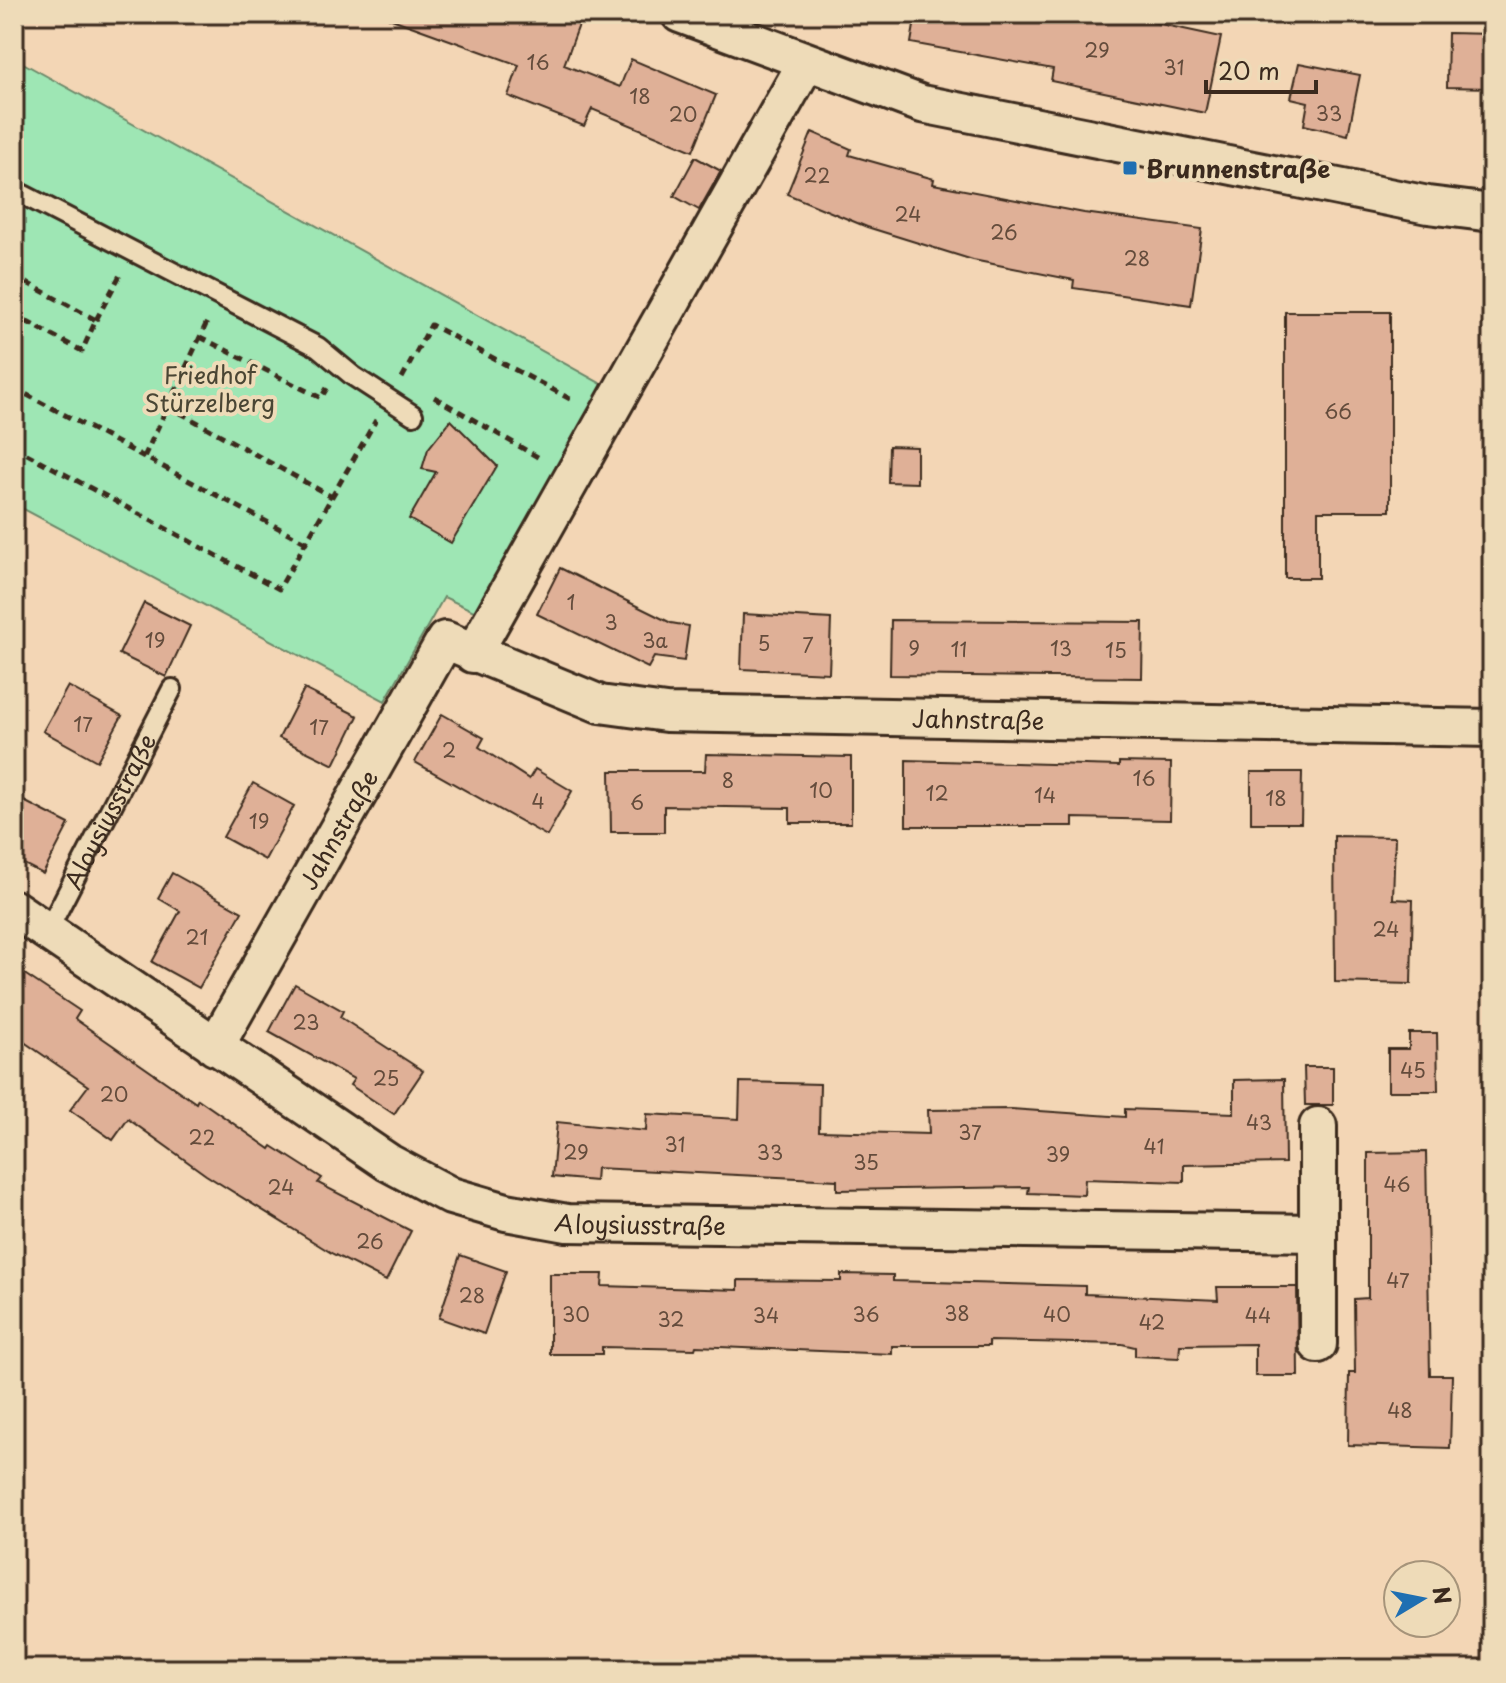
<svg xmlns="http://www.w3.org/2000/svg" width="1506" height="1683" viewBox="0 0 1506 1683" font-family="'Playpen Sans',sans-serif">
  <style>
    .green { fill: #9ee6b4; stroke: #6c8869; stroke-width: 2 }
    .building { fill: #dfb097; stroke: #3b2a1e; stroke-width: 2 }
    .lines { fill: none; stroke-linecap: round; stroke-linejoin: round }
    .service-casing { stroke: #3b2a1e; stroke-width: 24 }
    .minor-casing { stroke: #3b2a1e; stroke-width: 42 }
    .path { stroke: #3b2a1e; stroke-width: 5; stroke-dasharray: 8 6; stroke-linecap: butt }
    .service { stroke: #eedbb8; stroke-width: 18 }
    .minor { stroke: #eedbb8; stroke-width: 36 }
    .poi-dot { fill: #1f6fb2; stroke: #eedbb8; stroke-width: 3 }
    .labels { text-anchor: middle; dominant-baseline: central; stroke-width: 8; stroke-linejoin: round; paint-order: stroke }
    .number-label { font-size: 20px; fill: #644c3c }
    .poi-label { font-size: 24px; font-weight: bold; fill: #3b2a1e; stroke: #eedbb8; text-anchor: start }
    .park-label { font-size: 24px; fill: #4a4634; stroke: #eedbb8 }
    .street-label { font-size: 24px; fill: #3b2a1e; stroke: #eedbb8 }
  </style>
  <rect width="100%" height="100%" fill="#f3d6b5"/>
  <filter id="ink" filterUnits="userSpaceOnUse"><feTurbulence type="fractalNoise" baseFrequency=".0125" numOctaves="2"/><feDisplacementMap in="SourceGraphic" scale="16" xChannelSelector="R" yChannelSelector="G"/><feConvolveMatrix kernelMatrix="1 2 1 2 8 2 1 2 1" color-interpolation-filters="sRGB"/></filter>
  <g filter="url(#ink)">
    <path class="green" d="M14,58L605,386L478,613L444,597L385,701L14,504Z"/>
    <g class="building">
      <path d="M390,14H559L580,22L564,65L620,87L631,59L716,95L693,151L592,109L584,126L508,96L519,65L389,18Z"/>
      <path d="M916,14H1114L1221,37L1205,113L1051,81L1053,69L911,43Z"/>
      <path d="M1448,33L1492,34L1491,88L1447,87Z"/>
      <path d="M1299,63L1360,75L1348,135L1304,125L1308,102L1291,98Z"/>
      <path d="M812,132L851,149L849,155L934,179L933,184L1084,213L1202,229L1191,305L1073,288L1074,280L973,260L867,227L787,194Z"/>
      <path d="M695,157L721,171L699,210L674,196Z"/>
      <path d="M1285,312H1390V511H1318V578H1285Z"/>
      <path d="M451,420L497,466L451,543L409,519L436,472L422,469L428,449Z"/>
      <path d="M889,446L917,447V483L888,482Z"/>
      <path d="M560,568L671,623L689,626L684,661L654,657L648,668L537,614Z"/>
      <path d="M144,603L190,626L166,677L119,654Z"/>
      <path d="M743,614L831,619L829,673L741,669Z"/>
      <path d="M891,620L1143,622L1142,678L890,675Z"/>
      <path d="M68,686L122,716L97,761L43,731Z"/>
      <path d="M304,689L358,716L334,765L279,738Z"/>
      <path d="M442,714L484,738L479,747L529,779L535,769L572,791L547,836L415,762Z"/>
      <path d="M706,754L851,757V823H790V808L664,806V832H611L610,771H705Z"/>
      <path d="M906,760L1119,766V762L1171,763L1170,820L1073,818V826H906Z"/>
      <path d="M1251,772H1302L1301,823H1251Z"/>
      <path d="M253,783L294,806L265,860L223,837Z"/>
      <path d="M14,796L69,824L43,874L14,859Z"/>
      <path d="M1334,836L1395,837L1393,899L1413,900L1411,984L1335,982Z"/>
      <path d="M172,873L242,912L199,988L152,962L180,911L158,898Z"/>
      <path d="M14,967L80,1011L75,1019L196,1103L198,1099L270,1149L272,1146L322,1178L318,1183L411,1231L386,1281L333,1254L206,1175L128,1119L113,1140L70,1110L88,1086L14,1035Z"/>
      <path d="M295,984L343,1011L340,1017L423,1071L394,1114L350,1085L354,1079L269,1032Z"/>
      <path d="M1409,1033H1437L1438,1091H1388V1049H1409Z"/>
      <path d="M1304,1067H1333V1105H1305Z"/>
      <path d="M1284,1079L1285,1163L1184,1165V1182L1085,1179L1084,1195L1028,1193L1029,1187L837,1190V1180L596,1168L595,1181L552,1177L557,1122L646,1131L647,1114L739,1119L740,1082L820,1084L819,1131L929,1134L928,1110L1011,1109L1125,1117V1109L1234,1113V1080Z"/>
      <path d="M1426,1152L1430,1375H1452L1450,1448L1348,1445L1349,1373H1355L1354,1299L1368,1298V1153Z"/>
      <path d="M460,1255L506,1271L484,1334L439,1318Z"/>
      <path d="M550,1274H603L602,1286L738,1290V1280L841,1281V1274L893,1275V1281L1085,1286V1294L1218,1300L1217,1287H1297L1298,1376H1255V1344L1180,1345L1179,1358L1135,1356V1347L1122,1344L989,1341V1346H892V1354L696,1346L695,1349L602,1347V1354H550Z"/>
    </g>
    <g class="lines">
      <g class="service-casing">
        <g id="service">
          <path d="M14,190L318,347L353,376L413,415"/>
          <path id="s1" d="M47,932L172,689"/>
        </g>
      </g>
      <g class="minor-casing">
        <g id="minor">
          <path d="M680,14L922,104L1428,205L1492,213"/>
          <path d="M473,654L806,63"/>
          <path id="s2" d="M14,909L389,1163L451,1196L506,1212L567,1223L1318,1233"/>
          <path id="s3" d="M215,1047L445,640L600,704L666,713L1492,728"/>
          <path d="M1318,1126V1344"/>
        </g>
      </g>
      <g class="path">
        <path d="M14,78L18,71"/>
        <path d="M14,276L96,320L82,351L14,315"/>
        <path d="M96,320L120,275"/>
        <path d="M200,337L321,398L327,388"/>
        <path d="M402,378L431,325L574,401"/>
        <path d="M14,388L305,542"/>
        <path d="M434,397L543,460"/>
        <path d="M168,406L332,497"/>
        <path d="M14,447L279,589L376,420"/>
        <path d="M144,457L208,320"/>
      </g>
      <use href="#service" class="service"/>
      <use href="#minor" class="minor"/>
    </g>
  </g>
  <rect class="poi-dot" x="1122" y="160" width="16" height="16" rx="4"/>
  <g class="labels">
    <g class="number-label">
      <text x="1097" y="50">29</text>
      <text x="538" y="62">16</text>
      <text x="1174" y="67">31</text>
      <text x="640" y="96">18</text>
      <text x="1329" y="113">33</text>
      <text x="683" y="114">20</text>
      <text x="817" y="175">22</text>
      <text x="908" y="214">24</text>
      <text x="1004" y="232">26</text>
      <text x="1137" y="258">28</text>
      <text x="1338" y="411">66</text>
      <text x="571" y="602">1</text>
      <text x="611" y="622">3</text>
      <text x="155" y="640">19</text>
      <text x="655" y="640">3a</text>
      <text x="764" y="643">5</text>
      <text x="808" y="645">7</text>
      <text x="914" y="648">9</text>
      <text x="1061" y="648">13</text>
      <text x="959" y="649">11</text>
      <text x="1116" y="650">15</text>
      <text x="83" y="724">17</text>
      <text x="319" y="727">17</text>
      <text x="449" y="750">2</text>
      <text x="1144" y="778">16</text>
      <text x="728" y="780">8</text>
      <text x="821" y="790">10</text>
      <text x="937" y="793">12</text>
      <text x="1045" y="795">14</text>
      <text x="1276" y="798">18</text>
      <text x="538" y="801">4</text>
      <text x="637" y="802">6</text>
      <text x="259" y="821">19</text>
      <text x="1386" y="929">24</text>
      <text x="197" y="937">21</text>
      <text x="306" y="1022">23</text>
      <text x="1413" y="1070">45</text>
      <text x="386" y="1078">25</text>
      <text x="114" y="1094">20</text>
      <text x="1259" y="1122">43</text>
      <text x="970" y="1132">37</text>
      <text x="202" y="1137">22</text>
      <text x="675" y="1144">31</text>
      <text x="1154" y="1146">41</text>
      <text x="576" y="1152">29</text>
      <text x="770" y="1152">33</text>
      <text x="1058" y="1154">39</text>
      <text x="866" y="1162">35</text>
      <text x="1397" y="1184">46</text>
      <text x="281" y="1187">24</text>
      <text x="370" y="1241">26</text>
      <text x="1398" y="1280">47</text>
      <text x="472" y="1295">28</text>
      <text x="957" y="1313">38</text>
      <text x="576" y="1314">30</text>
      <text x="866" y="1314">36</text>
      <text x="1057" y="1314">40</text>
      <text x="766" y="1315">34</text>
      <text x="1258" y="1315">44</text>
      <text x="671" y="1319">32</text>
      <text x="1152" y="1322">42</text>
      <text x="1400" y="1410">48</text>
    </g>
    <g class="poi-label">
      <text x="1146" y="168">Brunnenstraße</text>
    </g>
    <g class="park-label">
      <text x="210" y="374">Friedhof<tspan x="210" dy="28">Stürzelberg</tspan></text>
    </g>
    <g class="street-label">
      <text stroke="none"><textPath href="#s3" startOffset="1014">Jahnstraße</textPath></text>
      <text stroke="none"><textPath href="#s1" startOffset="136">Aloysiusstraße</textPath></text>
      <text stroke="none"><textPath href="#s3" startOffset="250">Jahnstraße</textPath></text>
      <text stroke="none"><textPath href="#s2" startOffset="716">Aloysiusstraße</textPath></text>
    </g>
  </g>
  <rect width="1506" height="1683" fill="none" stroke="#eedbb8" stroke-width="48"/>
  <rect x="24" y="24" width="1458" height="1635" fill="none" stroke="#3b2a1e" stroke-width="3" filter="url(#ink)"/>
  <g transform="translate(1422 1599) rotate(80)"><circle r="38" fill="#eedbb8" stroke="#a6947a" stroke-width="2"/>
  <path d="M0-6L14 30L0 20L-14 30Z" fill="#1f6fb2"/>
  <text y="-12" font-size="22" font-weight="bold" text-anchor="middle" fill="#3b2a1e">N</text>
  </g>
  <path d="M1206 80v12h110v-12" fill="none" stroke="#3b2a1e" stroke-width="4"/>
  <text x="1218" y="80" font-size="24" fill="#3b2a1e" stroke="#eedbb8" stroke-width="6" paint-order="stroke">20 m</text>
</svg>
